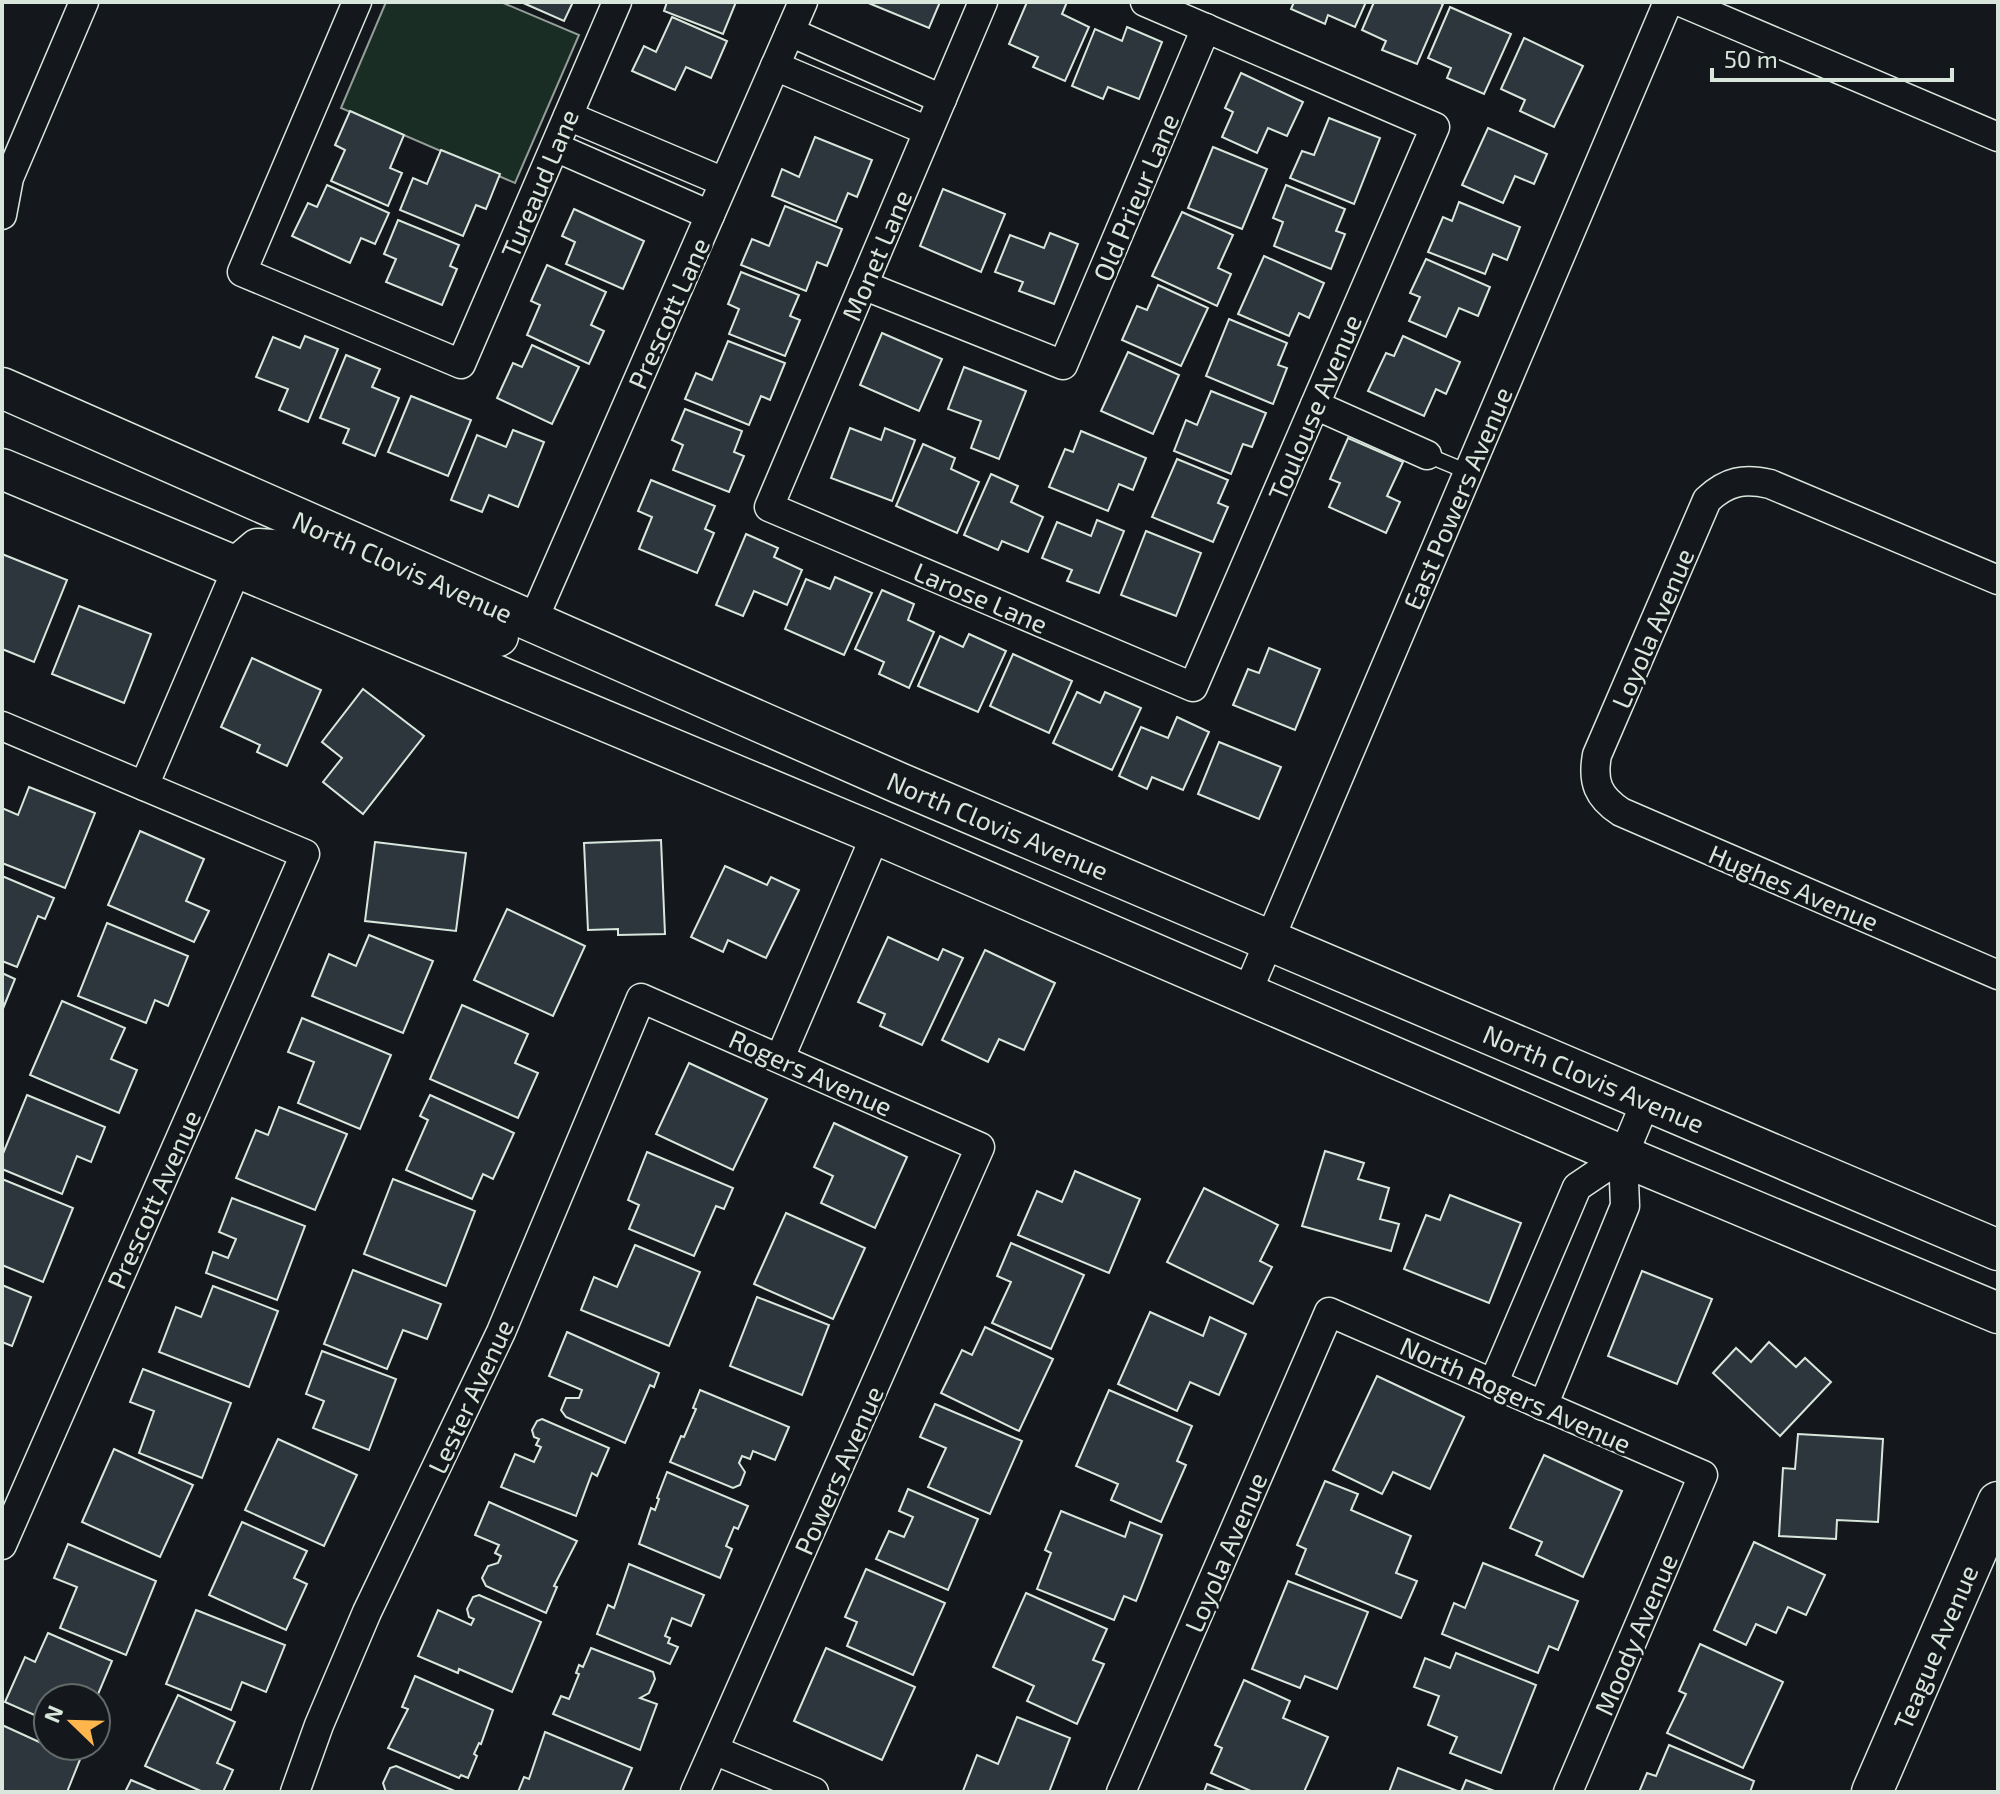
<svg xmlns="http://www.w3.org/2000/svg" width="2000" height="1794" viewBox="0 0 2000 1794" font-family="'Exo 2',sans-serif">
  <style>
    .green { fill: #1a2d24; stroke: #939e99; stroke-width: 2 }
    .building { fill: #2c363c; stroke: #d8e6dc; stroke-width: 2 }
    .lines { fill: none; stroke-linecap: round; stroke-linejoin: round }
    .lane-casing { stroke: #d8e6dc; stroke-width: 17 }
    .street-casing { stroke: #d8e6dc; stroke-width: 31 }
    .secondary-casing { stroke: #d8e6dc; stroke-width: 43 }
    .lane { stroke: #14181c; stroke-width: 14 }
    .street { stroke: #14181c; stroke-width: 28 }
    .secondary { stroke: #14181c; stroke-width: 40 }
    .labels { text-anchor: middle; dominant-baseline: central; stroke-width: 6; stroke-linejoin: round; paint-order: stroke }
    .street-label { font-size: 26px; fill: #d8e6dc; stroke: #14181c }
  </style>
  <rect width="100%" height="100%" fill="#14181c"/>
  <path class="green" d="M386,2H501L579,35L515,183L341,108Z"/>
  <g class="building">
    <path d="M521,2H573L564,21Z"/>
    <path d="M667,2H736L723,34L664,11Z"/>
    <path d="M866,2H940L929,28Z"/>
    <path d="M1027,2H1067L1062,14L1089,27L1065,81L1033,67L1038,57L1009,44Z"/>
    <path d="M1294,2H1366L1355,27L1328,15L1325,24L1291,9Z"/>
    <path d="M1374,2H1437L1443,4L1417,64L1382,50L1386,41L1362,30Z"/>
    <path d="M1450,7L1511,34L1484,94L1447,78L1451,68L1428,58Z"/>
    <path d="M672,17L727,41L711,78L686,67L675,90L632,71L644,46L656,52Z"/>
    <path d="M1127,27L1162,42L1139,99L1108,87L1103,99L1072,86L1095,29L1122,41Z"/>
    <path d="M1524,38L1583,66L1554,127L1520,111L1525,100L1501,89Z"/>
    <path d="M1241,73L1303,102L1287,136L1268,128L1257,153L1222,137L1233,112L1225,108Z"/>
    <path d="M350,111L404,135L390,168L402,173L388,206L331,181L345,150L335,145Z"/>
    <path d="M1329,118L1380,138L1354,204L1290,178L1302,151L1314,155Z"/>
    <path d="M1488,128L1547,154L1534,184L1515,176L1503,203L1462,185Z"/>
    <path d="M815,137L872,160L857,197L848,193L836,222L772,196L782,169L799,177Z"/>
    <path d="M1213,147L1267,169L1242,229L1188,208Z"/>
    <path d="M441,150L500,174L486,209L476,205L463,236L400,210L413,178L427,184Z"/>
    <path d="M327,185L389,213L375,244L361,238L350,263L292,236L308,203L317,207Z"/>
    <path d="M1286,185L1345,209L1336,231L1345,234L1331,269L1274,246L1283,222L1273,218Z"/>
    <path d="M943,189L1005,214L981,272L920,246Z"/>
    <path d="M1459,202L1520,227L1507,260L1493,254L1485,274L1428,252L1443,217L1452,221Z"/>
    <path d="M785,206L842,229L827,266L817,262L806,291L741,265L752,239L769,246Z"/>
    <path d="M574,209L644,241L623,289L566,264L575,242L562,236Z"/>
    <path d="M1182,212L1233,235L1218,268L1231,274L1217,306L1152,276Z"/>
    <path d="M398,220L459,245L450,266L457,269L442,305L386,282L396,259L384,254Z"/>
    <path d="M1050,233L1078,244L1054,304L1019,291L1023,282L995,272L1010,235L1044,248Z"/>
    <path d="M1264,256L1324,283L1309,318L1299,313L1289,336L1238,314Z"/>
    <path d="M1426,259L1490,287L1478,316L1459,308L1446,337L1409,321L1420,297L1410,293Z"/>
    <path d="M547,265L606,292L591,325L604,331L589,364L527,335L540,305L531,301Z"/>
    <path d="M741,272L799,295L790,316L800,320L785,356L729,334L739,309L728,304Z"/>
    <path d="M1158,285L1208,308L1181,366L1122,340L1137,306L1147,310Z"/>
    <path d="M1229,319L1287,343L1278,365L1287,368L1273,404L1206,376Z"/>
    <path d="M882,333L942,359L919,411L860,385Z"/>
    <path d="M305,336L338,349L308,422L279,410L288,389L256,377L273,337L300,348Z"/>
    <path d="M1403,336L1460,362L1446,394L1436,389L1424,416L1368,391L1386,353L1394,356Z"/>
    <path d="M728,341L785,363L770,400L761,396L749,425L685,399L696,373L712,380Z"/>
    <path d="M532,345L579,367L552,424L497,398L513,363L522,367Z"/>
    <path d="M1128,352L1179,375L1153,434L1101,411Z"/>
    <path d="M346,355L380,369L372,387L399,398L375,456L343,443L349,429L320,418Z"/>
    <path d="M964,367L1026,391L999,459L971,448L981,421L948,409Z"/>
    <path d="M1211,391L1266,413L1252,447L1243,444L1231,474L1174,451L1186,420L1197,425Z"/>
    <path d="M411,396L471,420L448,476L388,452Z"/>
    <path d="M685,409L742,431L734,452L744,456L729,492L673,470L683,445L672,440Z"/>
    <path d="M850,428L881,440L885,428L915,440L892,501L831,478Z"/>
    <path d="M513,430L544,442L518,507L489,495L482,512L451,500L477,435L506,447Z"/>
    <path d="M1081,431L1146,458L1133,490L1119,484L1108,511L1049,487L1065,449L1073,452Z"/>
    <path d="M1348,438L1403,462L1387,496L1400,502L1386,533L1329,507L1340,483L1330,479Z"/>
    <path d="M923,444L955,458L951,469L979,482L957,533L896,506Z"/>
    <path d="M1177,459L1228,480L1218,503L1228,507L1213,542L1152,517Z"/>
    <path d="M991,474L1018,486L1011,502L1043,517L1028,552L1002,541L998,550L964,535Z"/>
    <path d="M651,480L715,506L705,529L714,533L697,573L639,549L652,517L638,511Z"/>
    <path d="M1097,520L1124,531L1099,593L1067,581L1072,570L1042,558L1057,522L1091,536Z"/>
    <path d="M1146,531L1201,553L1176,616L1121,595Z"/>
    <path d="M746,534L778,548L774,557L802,570L787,605L754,591L743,616L716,605Z"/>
    <path d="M2,554L67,580L34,662L2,649Z"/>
    <path d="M835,577L872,593L844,655L785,629L806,579L830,589Z"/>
    <path d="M882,590L914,604L908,620L934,632L909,688L879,674L884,662L855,649Z"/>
    <path d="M79,606L151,634L124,703L52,674Z"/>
    <path d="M969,634L1006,651L978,712L918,686L940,636L963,647Z"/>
    <path d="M1269,648L1320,669L1295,730L1233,705L1248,669L1259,673Z"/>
    <path d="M1013,654L1072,681L1049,733L990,706Z"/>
    <path d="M252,658L321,690L287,766L257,752L260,745L221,727Z"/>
    <path d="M363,689L424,736L363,814L323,782L342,758L322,742Z"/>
    <path d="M1077,692L1100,703L1105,692L1141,708L1112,770L1053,743Z"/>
    <path d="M1177,717L1209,732L1183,790L1152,777L1147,789L1119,776L1141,727L1168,738Z"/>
    <path d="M1219,742L1281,767L1259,819L1198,794Z"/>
    <path d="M29,787L95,813L65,888L2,863V808L18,815Z"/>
    <path d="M140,831L204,859L186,901L209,911L194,942L108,905Z"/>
    <path d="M661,840L665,934L618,935V929L588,930L584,843Z"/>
    <path d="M375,842L466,853L456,931L365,921Z"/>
    <path d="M725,866L767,885L771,877L799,890L766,958L728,940L723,952L691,937Z"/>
    <path d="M2,876L54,898L45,919L38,916L17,967L2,961Z"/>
    <path d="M507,909L585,946L553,1016L474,980Z"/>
    <path d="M107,923L188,956L168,1006L155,1000L146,1023L78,996Z"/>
    <path d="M369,935L433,961L403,1033L312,996L329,954L356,966Z"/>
    <path d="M888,937L938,960L943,949L963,958L922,1045L880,1026L885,1014L858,1002Z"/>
    <path d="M985,950L1055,983L1024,1050L999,1039L988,1062L942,1040Z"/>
    <path d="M2,973L15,979L2,1011Z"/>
    <path d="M62,1001L125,1028L111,1059L137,1070L119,1113L30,1075Z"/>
    <path d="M462,1005L528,1034L515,1063L538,1073L518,1118L430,1079Z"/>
    <path d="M302,1018L391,1055L360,1129L298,1103L314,1062L288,1052Z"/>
    <path d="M689,1063L767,1099L733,1170L656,1134Z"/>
    <path d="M27,1095L105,1127L91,1162L77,1156L62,1194L2,1169V1156Z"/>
    <path d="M430,1095L514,1133L493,1179L483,1174L472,1199L406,1170L428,1120L420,1116Z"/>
    <path d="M279,1107L347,1134L315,1210L236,1178L256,1130L268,1135Z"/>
    <path d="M834,1123L907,1157L875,1228L821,1203L833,1176L814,1167Z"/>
    <path d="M1325,1151L1364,1163L1358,1179L1389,1188L1380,1219L1399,1224L1391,1251L1302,1226Z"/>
    <path d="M647,1152L733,1188L724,1209L716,1206L694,1256L629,1229L639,1205L628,1200Z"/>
    <path d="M1075,1171L1140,1199L1109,1273L1018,1235L1037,1191L1062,1202Z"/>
    <path d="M2,1179L73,1208L43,1282L2,1265Z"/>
    <path d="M393,1179L475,1211L446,1286L364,1254Z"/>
    <path d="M1204,1188L1278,1225L1260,1261L1272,1267L1253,1304L1167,1262Z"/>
    <path d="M1450,1195L1521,1223L1489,1303L1404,1269L1426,1215L1440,1220Z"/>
    <path d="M232,1198L305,1226L277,1300L206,1273L213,1252L228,1258L236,1239L219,1232Z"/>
    <path d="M786,1213L865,1248L833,1319L754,1284Z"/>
    <path d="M1011,1243L1084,1275L1051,1349L992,1323L1011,1282L997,1276Z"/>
    <path d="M635,1245L700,1272L669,1346L581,1310L594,1277L617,1287Z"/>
    <path d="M353,1270L441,1304L427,1339L403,1330L387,1369L324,1344Z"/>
    <path d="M1642,1271L1712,1299L1677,1384L1608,1356Z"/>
    <path d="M2,1285L31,1297L12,1346L2,1342Z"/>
    <path d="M213,1286L278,1311L249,1387L159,1352L176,1307L201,1317Z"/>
    <path d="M757,1297L829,1325L802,1395L730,1366Z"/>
    <path d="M1150,1312L1203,1336L1210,1317L1246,1334L1219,1395L1190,1382L1177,1411L1118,1384Z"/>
    <path d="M985,1327L1053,1359L1019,1431L941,1393L962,1350L972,1355Z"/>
    <path d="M567,1332L659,1373L654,1387L650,1385L625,1443L566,1417L561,1410L566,1398H579L582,1390L549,1376Z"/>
    <path d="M1769,1342L1796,1367L1805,1358L1831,1382L1780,1436L1713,1373L1736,1348L1751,1362Z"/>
    <path d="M322,1351L396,1379L369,1450L313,1428L324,1401L306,1394Z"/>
    <path d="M143,1369L231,1403L202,1478L139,1453L154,1411L130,1402Z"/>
    <path d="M1377,1376L1464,1417L1430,1489L1393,1472L1382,1494L1333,1470Z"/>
    <path d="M700,1390L789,1427L775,1460L753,1451L750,1459L742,1456L739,1463L745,1472L740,1485L733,1488L670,1462L681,1436L684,1437L696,1409L693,1408Z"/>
    <path d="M1109,1390L1192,1426L1177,1461L1186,1465L1161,1522L1111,1500L1118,1484L1076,1466Z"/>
    <path d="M935,1404L1022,1441L990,1514L928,1487L946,1448L920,1437Z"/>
    <path d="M542,1419L609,1448L597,1476L592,1473L576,1516L501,1487L515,1454L534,1462L541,1447L536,1445L539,1439L534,1437L532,1430L537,1421Z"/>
    <path d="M1798,1434L1883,1439L1878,1522L1837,1520L1836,1539L1779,1536L1783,1468L1795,1469Z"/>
    <path d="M278,1439L357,1475L324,1546L245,1510Z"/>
    <path d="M114,1449L193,1485L160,1557L82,1522Z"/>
    <path d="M1544,1455L1622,1491L1583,1577L1536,1555L1542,1542L1510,1528Z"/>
    <path d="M667,1472L748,1506L738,1529L734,1527L726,1546L732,1549L720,1578L639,1544L651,1508L655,1510L659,1499L657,1498Z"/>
    <path d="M1325,1481L1358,1494L1351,1510L1411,1536L1396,1573L1417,1581L1401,1618L1296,1574L1306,1549L1297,1545Z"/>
    <path d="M908,1489L978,1519L948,1590L876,1559L889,1531L904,1537L913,1517L899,1511Z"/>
    <path d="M489,1502L577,1541L554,1586L557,1587L546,1613L486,1586L482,1578L488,1566L498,1563L501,1556L495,1553L499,1545L475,1535Z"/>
    <path d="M1061,1511L1125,1537L1130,1522L1162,1535L1136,1601L1124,1596L1114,1620L1037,1589L1051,1553L1045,1550Z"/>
    <path d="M242,1522L307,1551L294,1578L307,1584L286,1630L209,1595Z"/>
    <path d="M1754,1542L1825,1575L1806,1615L1788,1607L1776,1633L1756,1624L1746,1645L1714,1630Z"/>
    <path d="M68,1544L156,1581L126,1655L60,1628L77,1587L54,1578Z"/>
    <path d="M1483,1563L1578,1601L1558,1650L1549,1646L1538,1673L1442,1634L1454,1603L1465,1608Z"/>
    <path d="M629,1564L704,1595L691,1626L672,1618L665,1636L670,1638L668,1643L678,1647L670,1664L597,1634L608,1605L614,1608Z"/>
    <path d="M866,1569L945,1603L913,1675L847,1646L857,1622L845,1617Z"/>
    <path d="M1288,1581L1368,1612L1337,1689L1305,1676L1300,1688L1252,1669Z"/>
    <path d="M1026,1593L1107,1629L1093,1660L1104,1664L1077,1724L1027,1701L1034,1686L993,1667Z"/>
    <path d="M479,1595L541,1622L512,1692L459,1669L458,1673L418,1656L438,1610L471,1625L474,1619L469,1617L467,1609L473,1597Z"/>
    <path d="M196,1610L285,1645L266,1692L242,1682L231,1710L166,1684Z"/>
    <path d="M48,1633L112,1661L96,1699L48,1698V1721L5,1702L25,1657L35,1662Z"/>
    <path d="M1700,1644L1783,1682L1743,1768L1667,1733L1686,1694L1679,1691Z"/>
    <path d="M591,1648L653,1672L655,1679L649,1693L640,1698L657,1704L640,1750L553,1714L561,1696L569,1699L579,1674L576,1673L579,1665L583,1667Z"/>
    <path d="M826,1648L915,1687L882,1760L794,1721Z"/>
    <path d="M1456,1653L1536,1685L1501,1773L1450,1753L1457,1737L1428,1725L1439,1696L1414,1687L1425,1658L1450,1668Z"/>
    <path d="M415,1676L493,1710L481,1744L479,1743L474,1754L477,1756L468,1778L461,1775L459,1778L388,1748L408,1709L402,1707Z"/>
    <path d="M1244,1680L1290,1701L1283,1718L1328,1737L1304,1792H1253L1211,1773L1222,1748L1215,1745Z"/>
    <path d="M178,1695L235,1722L217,1763L233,1770L223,1792H203L145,1766Z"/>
    <path d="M1017,1717L1070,1738L1049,1792L963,1791L977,1755L998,1764Z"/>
    <path d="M2,1725L48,1746L81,1757L67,1792H2Z"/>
    <path d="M545,1732L632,1768L622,1792H518L524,1777L529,1779Z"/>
    <path d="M1669,1745L1754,1781L1750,1792H1639L1647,1773L1656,1776Z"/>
    <path d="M396,1766L457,1792H386L383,1783L390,1768Z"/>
    <path d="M1398,1768L1460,1792H1389Z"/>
    <path d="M131,1780L159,1792H125Z"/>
    <path d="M1466,1780L1497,1792H1461Z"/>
    <path d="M1207,1784L1227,1792H1204Z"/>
  </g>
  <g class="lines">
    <g class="lane-casing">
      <path id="lane" d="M1427,455L1468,472"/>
    </g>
    <g class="street-casing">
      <g id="street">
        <path d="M357,2L242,272L461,364L617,2"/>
        <path d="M983,2L769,507L1193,687L1435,127L1145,2"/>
        <path d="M1681,2L1998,137"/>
        <path d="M790,32L942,99"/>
        <path d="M775,66L928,131"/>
        <path d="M568,116L724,182"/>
        <path d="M555,147L710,215"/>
        <path d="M2,215L9,178L84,2"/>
        <path d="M863,285L1063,365L1206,28"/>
        <path d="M1315,405L1427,455"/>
        <path d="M1998,580L1770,484C1744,478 1727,481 1707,500L1597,755C1592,782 1598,797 1621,812L1998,975"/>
        <path d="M532,623L803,2"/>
        <path d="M2,726L305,854L2,1545"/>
        <path d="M144,786L238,566"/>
        <path d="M1247,993L1668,2"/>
        <path d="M780,1058L876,834"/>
        <path d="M1623,1156L1646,1101"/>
        <path d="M1493,1384L1577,1187L1623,1156L1625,1206L1543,1406"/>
        <path d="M714,1750L814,1792"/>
        <path d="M295,1792L319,1725L367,1612L501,1332L641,998L980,1147L695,1792"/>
        <path d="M1121,1792L1329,1312L1703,1475L1568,1792"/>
      </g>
    </g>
    <g class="secondary-casing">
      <g id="secondary">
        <path d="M2,388L899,783L1998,1250"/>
        <path d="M2,469L876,834L1623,1156L1998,1313"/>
        <path d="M238,566L258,549L287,551L498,636"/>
        <path d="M1872,1792L1998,1502"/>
      </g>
    </g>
    <use href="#lane" class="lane"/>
    <use href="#street" class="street"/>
    <use href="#secondary" class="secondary"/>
  </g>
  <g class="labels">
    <g class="street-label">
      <text transform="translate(539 183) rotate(-67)">Tureaud Lane</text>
      <text transform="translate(1135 197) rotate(-67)">Old Prieur Lane</text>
      <text transform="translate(876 255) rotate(-67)">Monet Lane</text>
      <text transform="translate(668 313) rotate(-66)">Prescott Lane</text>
      <text transform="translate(1314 407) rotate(-67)">Toulouse Avenue</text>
      <text transform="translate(1457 498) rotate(-67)">East Powers Avenue</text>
      <text transform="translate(403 566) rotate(24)">North Clovis Avenue</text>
      <text transform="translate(981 597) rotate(23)">Larose Lane</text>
      <text transform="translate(1652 628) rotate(-67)">Loyola Avenue</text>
      <text transform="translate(998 825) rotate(23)">North Clovis Avenue</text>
      <text transform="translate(1794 887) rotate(23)">Hughes Avenue</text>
      <text transform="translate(811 1072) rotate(24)">Rogers Avenue</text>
      <text transform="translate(1594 1078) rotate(23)">North Clovis Avenue</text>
      <text transform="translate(153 1199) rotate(-66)">Prescott Avenue</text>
      <text transform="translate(1516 1394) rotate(24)">North Rogers Avenue</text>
      <text transform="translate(470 1396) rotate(-65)">Lester Avenue</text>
      <text transform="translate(838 1470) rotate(-66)">Powers Avenue</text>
      <text transform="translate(1225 1552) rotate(-67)">Loyola Avenue</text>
      <text transform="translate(1635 1634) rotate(-67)">Moody Avenue</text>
      <text transform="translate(1935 1647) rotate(-67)">Teague Avenue</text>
    </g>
  </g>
  <rect width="2000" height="1794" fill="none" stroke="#d8e6dc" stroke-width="8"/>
  <g transform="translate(72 1722) rotate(293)"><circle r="38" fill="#14181c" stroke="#626a69" stroke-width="2"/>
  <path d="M0-6L14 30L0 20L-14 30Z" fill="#ffb74d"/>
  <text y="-12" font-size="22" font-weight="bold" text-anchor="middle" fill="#d8e6dc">N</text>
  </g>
  <path d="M1712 68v12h240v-12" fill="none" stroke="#d8e6dc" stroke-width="4"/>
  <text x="1724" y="68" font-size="24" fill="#d8e6dc" stroke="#14181c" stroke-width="6" paint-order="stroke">50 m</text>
</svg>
